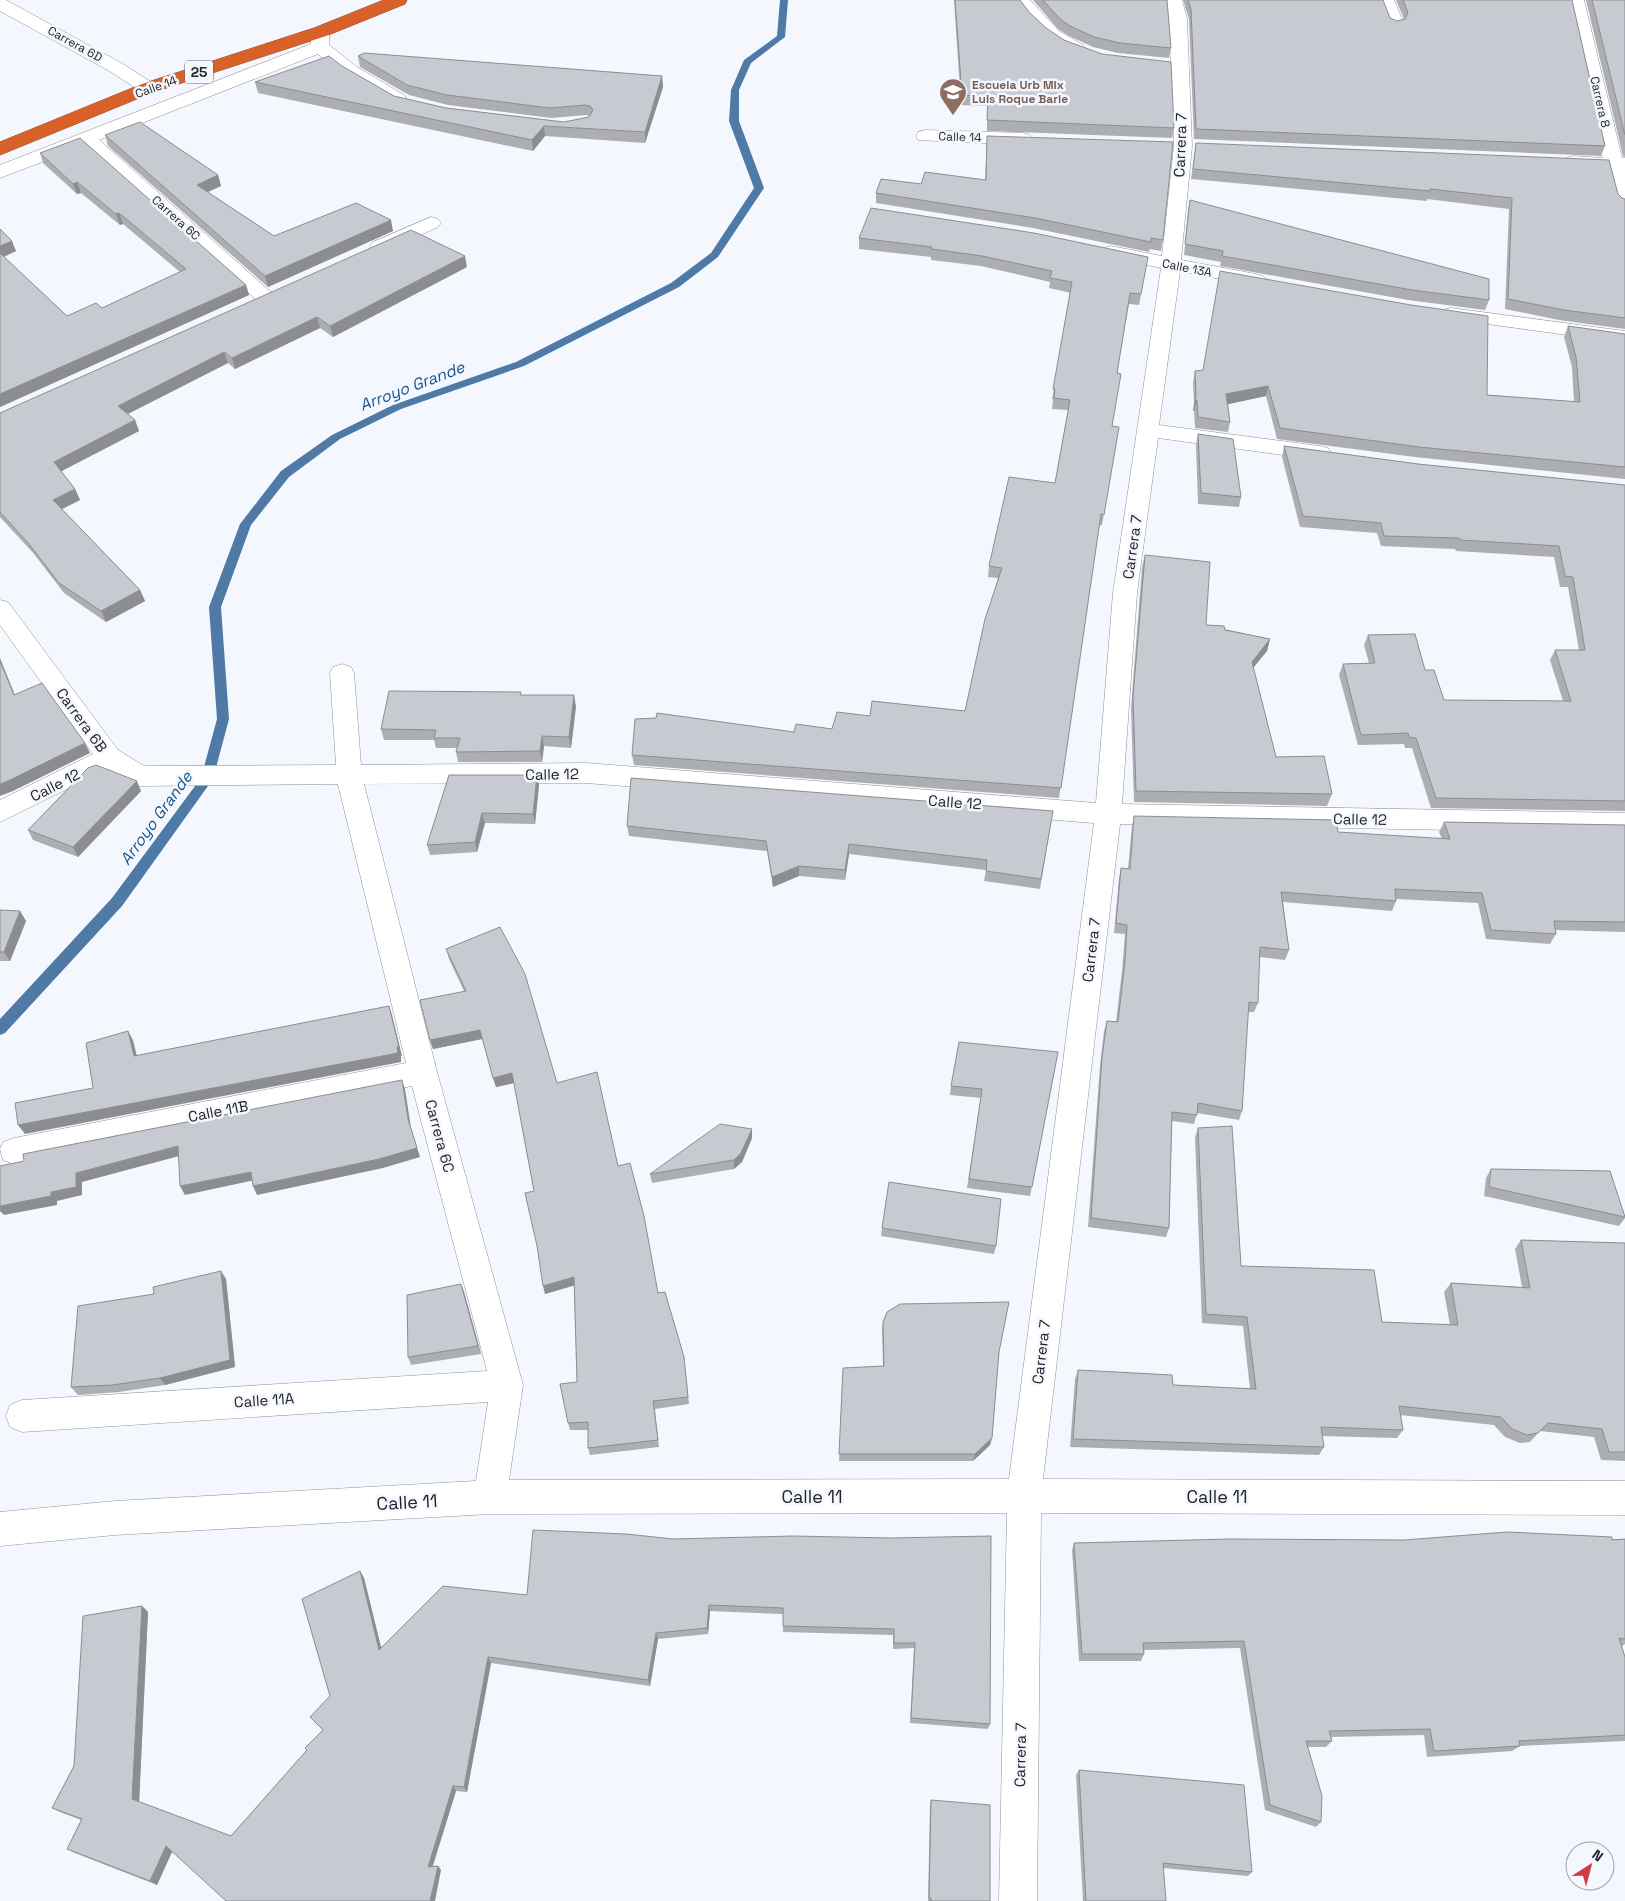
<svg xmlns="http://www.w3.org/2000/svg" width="1625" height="1901" viewBox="0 0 1625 1901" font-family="'Space Grotesk',sans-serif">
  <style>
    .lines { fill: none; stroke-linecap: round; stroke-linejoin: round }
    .stream { fill: #507aa6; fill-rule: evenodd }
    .minor-casing { stroke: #8f9198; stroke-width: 1 }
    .highway-casing { stroke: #994c28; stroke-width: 1 }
    .minor { fill: #fff; fill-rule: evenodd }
    .highway { fill: #d86129; fill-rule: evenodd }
    .wall { fill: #acaeb4 }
    .shaded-wall { fill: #8c8d92 }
    .building { fill: #c8cad1; stroke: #8c8d92 }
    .labels { text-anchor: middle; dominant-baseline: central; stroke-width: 5; stroke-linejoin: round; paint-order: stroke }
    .far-street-label { font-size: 12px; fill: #232427; stroke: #f5f7ff }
    .far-education-label { font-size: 12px; font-weight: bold; fill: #785e54; stroke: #f5f7ff; text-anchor: start }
    .shield { fill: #f5f7ff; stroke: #626368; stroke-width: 1 }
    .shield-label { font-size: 14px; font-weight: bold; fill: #232427 }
    .street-label { font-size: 15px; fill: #232427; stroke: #f5f7ff }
    .water-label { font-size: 16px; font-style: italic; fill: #14548d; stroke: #f5f7ff }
    .near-street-label { font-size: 18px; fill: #232427; stroke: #f5f7ff }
  </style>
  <rect width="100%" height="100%" fill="#f5f7ff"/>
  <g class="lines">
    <path class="stream" d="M780,0H788L785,37L751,63L739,90V121L764,188L718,257L679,287L524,366L401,409L340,439L289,477L251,525L221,607L229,719L213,779L122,906L5,1033L0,1035V1019L112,898L201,778L217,719L209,607L240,524L281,471L332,435L393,405L516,362L671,283L711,253L754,188L729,121L731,90L744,60L777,36Z"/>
    <g class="minor-casing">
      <g id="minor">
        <path d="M0,0H6L123,64L154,84L157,88L154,92L148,93L142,92L111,72L0,11Z"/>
        <path d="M1013,0H1030L1059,31L1083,45L1086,49L1083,53C1058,59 1025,18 1013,0Z"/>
        <path d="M1166,0H1182L1187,19L1192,146L1181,260L1256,274L1263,276L1266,280L1263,284L1256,286L1180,271L1159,425L1320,446L1328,448L1331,453L1328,458L1320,460L1158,438L1137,593L1122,804L1625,813V833L1120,824L1043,1479L1625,1481V1515L1041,1513L1037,1901H999L1007,1513L490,1514L115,1535L0,1546V1512L115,1501L476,1481L488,1402L22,1432L10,1427L6,1416L10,1405L22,1400L487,1371L412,1086L14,1164L3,1160L0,1149L3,1142L14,1138L406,1063L338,784L140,786L131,783L108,769L0,822V800L93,754L0,625V600L8,602L118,750L144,766L336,765L330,673L333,667L342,664L351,667L354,673L361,765L586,763L1096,803L1113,593L1161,268L1104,256L1101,252L1104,248L1111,246L1162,256L1174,146L1169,19ZM586,783L1094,823L1009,1479L509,1480L523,1385L437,1072L364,784Z"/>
        <path d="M1378,0H1394L1404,24L1401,28L1395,29L1389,28Z"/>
        <path d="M1568,0H1584L1622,158H1625V209L1618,207L1615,203L1606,169L1566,166L1564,162L1566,158L1573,156L1603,158Z"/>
        <path d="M320,27L326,28L329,32V45L357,67L404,95L407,99L404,103L398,104L392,103L345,75L318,54L99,140L273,294L276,298L273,302L266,304L259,302L84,146L0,178V165L311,44V32L314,28Z"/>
        <path d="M925,130L1023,133L1030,135L1032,139L1030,143L1023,145L918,140L916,136L918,132Z"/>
        <path d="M431,217L438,219L441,223L438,227L387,250L380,252L373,250L370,246L373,242Z"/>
        <path d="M1451,308L1625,331V343L1444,318L1441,314L1444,310Z"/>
      </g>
    </g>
    <g class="highway-casing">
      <path id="highway" d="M384,0H407L405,4L326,36L154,92L0,155V142L142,84L314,28Z"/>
    </g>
    <use href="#minor" class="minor"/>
    <use href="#highway" class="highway"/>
  </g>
  <g class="wall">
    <path d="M954,0H1020L1029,12L1046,28L1174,128L1172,138L987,131V106L961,105Z"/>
    <path d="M1033,0H1167L1171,48L1169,58L1118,53L1093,47L1069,36L1058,29Z"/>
    <path d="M1183,0H1383L1390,18L1397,21L1404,19L1396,0H1572L1605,146L1601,156L1194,139L1189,19Z"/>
    <path d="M1586,0H1625V157L1623,156Z"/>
    <path d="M358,56L662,76L663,87L645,143L545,136L533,151L258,93L255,82L342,66L394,96L446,108L564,122L589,117L590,116L586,115L551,118L448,105L409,95L360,67Z"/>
    <path d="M105,135L218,175L221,186L208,192L274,236L393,231L268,287L108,146Z"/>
    <path d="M987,136L1163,240L1161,251L1150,249L1149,252L1033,228L876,203V193L921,184L985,180Z"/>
    <path d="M1196,143L1618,194L1622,198L1625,199V329L1559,320L1505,309L1509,209L1427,199V201L1191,179Z"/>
    <path d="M40,153L246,285L249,295L0,407V229L16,251L4,257L67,316L102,308L180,272L123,224L120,225L81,193L77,194L43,163Z"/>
    <path d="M1190,200L1489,300L1485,310L1408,300L1220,266L1221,262L1184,255L1188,211Z"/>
    <path d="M859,238L1148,257L1139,305L1129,304L1117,373L1112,426L1119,427L1102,525H1099L1059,798L634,765L632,755L794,732L832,729L870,716L965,711L998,578L988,577L989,566L1055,483L1068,410L1052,409L1053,400L1052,399L1071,293L1049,288L1050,282L981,266L931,260V257L859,249Z"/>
    <path d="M467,267L333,337L320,328L235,369L228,363L127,414L135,420L139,431L61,471L75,489L80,500L62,509L140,590L145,601L106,622L64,593L34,554L0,517V413Z"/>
    <path d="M1568,326L1625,334V479L1415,457L1277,439L1266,396L1228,404L1230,422L1228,432L1195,428L1194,411H1193L1194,403L1193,382L1195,371L1574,402L1572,367L1564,337Z"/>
    <path d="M1198,434L1241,497L1239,507L1198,504L1196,445Z"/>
    <path d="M1284,446L1418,464L1625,485V811L1431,808L1412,748H1405L1404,744L1358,745L1339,675L1343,664L1369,663L1364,645L1368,635L1425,670L1444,700L1563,701L1550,660L1555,650H1579L1568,587H1560L1554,557L1456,551L1455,549L1381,546L1377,533L1300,527L1282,457Z"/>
    <path d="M1145,555L1206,625L1270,639L1267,651L1253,668L1276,757L1332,794L1327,806L1134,802L1131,708L1142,567Z"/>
    <path d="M521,695L576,706L571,748L544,746L542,762H458L456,752L457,748H436L434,740H384L381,729Z"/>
    <path d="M537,775L539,785L535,824L485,823L477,852L430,855L427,845Z"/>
    <path d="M141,791L78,857L33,840L28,830Z"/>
    <path d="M1053,811L1040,889L984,881L986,870L849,854L845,880L799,876L773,887L767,851L629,836L627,826Z"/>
    <path d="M1134,816L1338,832L1442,839L1439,832L1444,822L1625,825V932L1555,930L1556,934L1550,944L1486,939L1478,903L1396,899V901L1392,911L1283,902L1289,950L1285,960L1259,957L1258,1003L1254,1012H1248L1242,1111L1239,1120L1197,1113L1194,1124L1172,1121L1169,1228L1166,1237L1088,1227L1100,1066L1104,1031L1107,1021L1116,1022L1122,971L1125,934L1114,933L1119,878L1121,868L1128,869L1132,826Z"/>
    <path d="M0,910L20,911L26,921L10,961H0Z"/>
    <path d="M446,949L557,1083L618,1166L658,1293L684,1357L689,1404L655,1409L659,1447L590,1455L588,1448V1430H570L568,1423L577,1382L574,1285L545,1294L534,1191L514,1083L496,1087L482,1039L433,1049L430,1040L464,991L449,959Z"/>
    <path d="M1058,1052L1030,1196L967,1188L981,1098L950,1095L951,1086Z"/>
    <path d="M1198,1128L1241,1266L1382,1322L1450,1325L1444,1292L1451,1283L1522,1287L1515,1249L1521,1240L1625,1243V1461L1601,1460L1594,1437L1540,1431L1530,1442L1520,1443L1505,1437L1494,1425L1400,1415L1403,1430L1397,1438L1322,1436L1324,1447L1319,1455L1070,1447L1075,1379L1078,1370L1173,1385L1250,1389L1243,1326L1202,1323L1195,1138Z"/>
    <path d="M752,1138L742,1162L734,1169L652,1183L650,1174Z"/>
    <path d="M1491,1169L1625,1216V1218L1619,1226L1484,1196L1486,1178Z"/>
    <path d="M882,1228L996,1246L994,1254L881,1236Z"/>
    <path d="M226,1279L235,1367L165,1385L119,1392L78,1395L71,1387L154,1294Z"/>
    <path d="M461,1284L464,1292L481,1354L411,1365L408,1357Z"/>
    <path d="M883,1322L999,1352L992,1438L990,1445L973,1461H839L843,1368L883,1366L882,1330Z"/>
    <path d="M891,1538L990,1724L988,1729L910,1723L914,1648L893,1649V1635L783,1632V1614L710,1611L708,1634L658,1639L650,1686L491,1663L467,1792L456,1791L433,1866H438L441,1870L172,1851L157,1885L75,1853L67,1849L81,1820L60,1812L52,1808L74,1766L142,1606L148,1612L139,1802L231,1836L307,1750L323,1730L360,1571L364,1578L381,1648L527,1595L673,1539Z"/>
    <path d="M1625,1539V1644L1622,1646L1625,1657V1741L1520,1746L1512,1751L1427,1757L1424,1735L1331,1737L1332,1741L1326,1747H1308L1321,1822L1316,1827L1265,1810L1240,1648L1144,1650V1654L1141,1661H1079L1072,1550L1074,1543L1404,1540Z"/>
    <path d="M1079,1770L1252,1872L1248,1876L1163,1868L1166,1901H1083L1076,1775Z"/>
    <path d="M931,1800L990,1901H928L930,1804Z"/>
  </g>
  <g class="shaded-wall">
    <path d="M662,76L663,87L645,143V132Z"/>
    <path d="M544,126L545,136L533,151L532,140Z"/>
    <path d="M218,175L221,186L201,195L197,185Z"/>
    <path d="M77,182L81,193L77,194L73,184Z"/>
    <path d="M119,213L123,224L120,225L116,214Z"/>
    <path d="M391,220L393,231L268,287L265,276Z"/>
    <path d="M12,241L16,251L0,258V246Z"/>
    <path d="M465,256L467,267L333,337L330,326Z"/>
    <path d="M246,285L249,295L0,407V394Z"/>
    <path d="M317,317L320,328L235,369L232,358Z"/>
    <path d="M224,352L228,363L122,417L118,406Z"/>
    <path d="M1268,386L1266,396L1224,405L1226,394Z"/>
    <path d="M1195,400H1197L1194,411H1193Z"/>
    <path d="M135,420L139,431L58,473L54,462Z"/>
    <path d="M75,489L80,500L58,511L53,500Z"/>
    <path d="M140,590L145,601L106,622L101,611Z"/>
    <path d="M1270,639L1267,651L1248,674L1252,662Z"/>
    <path d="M0,658L19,705L14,695L0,661Z"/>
    <path d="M574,695L576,706L571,748L569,737Z"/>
    <path d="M542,736L544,746L542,762L540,751Z"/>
    <path d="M85,743L90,753L13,791L0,796V784Z"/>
    <path d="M537,775L539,785L535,824L533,814Z"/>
    <path d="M137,781L141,791L78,857L73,847Z"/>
    <path d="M482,813L485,823L477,852L475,842Z"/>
    <path d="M849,844V854L845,880V870Z"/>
    <path d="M799,866V876L773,887L772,877Z"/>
    <path d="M20,911L26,921L10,961L4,952Z"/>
    <path d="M389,1006L392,1015L402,1056H401V1062L25,1134L18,1125Z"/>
    <path d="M480,1030L482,1039L433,1049L430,1040Z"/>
    <path d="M128,1031L133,1040L139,1065L134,1056Z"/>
    <path d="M512,1073L514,1083L496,1087L493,1078Z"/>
    <path d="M402,1080L405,1089L411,1128L420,1157L383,1168L257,1195L253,1186L408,1119Z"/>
    <path d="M752,1129V1138L742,1162L734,1169V1160Z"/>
    <path d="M178,1146L183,1155L82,1182V1195L57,1201V1205L4,1215L0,1211V1206L51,1192L76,1173Z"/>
    <path d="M251,1172L255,1180L185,1195L180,1186Z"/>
    <path d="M221,1271L226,1279L235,1367L165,1385L160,1378Z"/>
    <path d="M574,1277L576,1285L545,1294L543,1286Z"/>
    <path d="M461,1284L464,1292L481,1354L478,1346Z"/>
    <path d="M992,1438L990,1445L973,1461L975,1454Z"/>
    <path d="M360,1571L364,1578L383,1655L379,1650Z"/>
    <path d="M709,1605L710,1611L708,1634L707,1628Z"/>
    <path d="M142,1606L148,1612L139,1804L132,1799Z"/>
    <path d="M656,1633L658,1639L650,1686L648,1680Z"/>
    <path d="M488,1657L491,1663L467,1792L464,1787Z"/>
    <path d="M453,1786L456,1791L431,1871L428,1867Z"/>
    <path d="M166,1846L173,1850L157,1885L150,1881Z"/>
    <path d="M438,1866L441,1870L435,1901H430Z"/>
  </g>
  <g class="building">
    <path d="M955,0H1020L1029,12L1046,28L1064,40L1102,54L1171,62L1174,128L987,120L988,96L962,95Z"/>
    <path d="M1043,0H1167L1171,48L1120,43L1094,37L1070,26L1060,19Z"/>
    <path d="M1188,0H1383L1390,18L1397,21L1405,19L1408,13L1403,0H1572L1605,146L1196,129L1191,9Z"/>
    <path d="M1592,0H1625V135Z"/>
    <path d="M364,53L662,76L645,132L544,126L532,140L255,82L329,56L342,66L394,96L446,108L564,122L589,117L593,110L590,106L585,105L550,108L447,95L407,85L358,56Z"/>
    <path d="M140,122L218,175L197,185L274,236L356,203L391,220L265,276L105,135Z"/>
    <path d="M987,136L1173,142L1163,240L1151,238V242L1035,218L876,193L881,179L921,184L925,172L986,180Z"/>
    <path d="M80,138L246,285L0,394V253L67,316L96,303L102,308L186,269L119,213L116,214L77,182L73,184L40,153Z"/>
    <path d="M1196,143L1609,160L1618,194L1622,198L1625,199V318L1564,310L1508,299L1512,198L1430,189V191L1193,169Z"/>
    <path d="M1190,200L1489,279V300L1412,290L1222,256L1223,251L1185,244Z"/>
    <path d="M871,208L1034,233L1148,257L1141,294L1130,293L1117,373L1121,374L1112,426L1119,427L1104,515L1101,514L1061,788L632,755L635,719L656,718L657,713L794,732L796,724L832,729L837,712L870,716L872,701L965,711L985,619L1002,568L989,566L1009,477L1055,483L1070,400L1054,398L1055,389H1053L1072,282L1050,278L1052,271L982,256L932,249V247L859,238Z"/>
    <path d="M0,229L12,241L0,246Z"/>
    <path d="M411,230L465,256L330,326L317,317L232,358L224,352L118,406L135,420L54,462L75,489L53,500L140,590L101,611L59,583L29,544L0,512V413Z"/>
    <path d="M1220,271L1411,305L1488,316L1487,395L1580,402L1576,357L1568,326L1625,334V467L1419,447L1280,428L1268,386L1226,394L1230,422L1198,417L1197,400H1195L1196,395L1195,371L1203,370Z"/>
    <path d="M1198,434L1233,439L1241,497L1201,493Z"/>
    <path d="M1284,446L1418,464L1625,485V801L1436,798L1416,738L1409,737L1408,733L1361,735L1343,664L1375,663L1368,635L1415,634L1425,670H1434L1444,700L1571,701L1555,650H1585L1573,577L1565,576L1559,546L1460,540L1459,538L1384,536L1381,523L1303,516Z"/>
    <path d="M1145,555L1210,562L1206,625L1224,626L1225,630L1270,639L1252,662L1276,757L1324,756L1332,794L1136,791L1133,696Z"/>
    <path d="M0,661L14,695L42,683L85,743L8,781L0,784Z"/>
    <path d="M389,691L521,692L520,695H574L569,737L542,736L540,751L456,752L460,738H434L436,730L381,729Z"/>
    <path d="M96,765L137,781L73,847L28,830L88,768Z"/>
    <path d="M449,775H537L533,814L482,813L475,842L427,845Z"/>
    <path d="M631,778L1053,811L1041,879L986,871L987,860L849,844L845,870L799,866L772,877L766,841L627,826Z"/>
    <path d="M1134,816L1336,820L1338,832L1450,839L1444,822L1625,825V922L1554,921L1556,934L1491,930L1482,893L1395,889L1396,901L1281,892L1289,950L1260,947L1258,1003L1249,1002L1242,1111L1198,1103L1197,1115L1172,1112L1169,1228L1091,1218L1102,1057L1107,1021L1118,1022L1125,961L1127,925L1116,923L1121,868L1130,869Z"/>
    <path d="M0,910L20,911L4,952H0Z"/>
    <path d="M500,927L525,974L557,1083L597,1072L618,1166L630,1163L644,1216L658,1293L665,1292L684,1357L688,1397L653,1401L658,1440L588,1448V1422L568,1423L560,1384L577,1382L574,1277L543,1286L537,1246L525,1193L534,1191L512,1073L493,1078L480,1030L430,1040L420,1000L466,991L446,949Z"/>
    <path d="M389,1006L399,1047H397L398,1053L18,1125L15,1103L93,1088L86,1043L128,1031L134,1056Z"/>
    <path d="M959,1042L1058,1052L1032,1187L969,1179L982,1089L951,1086Z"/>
    <path d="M402,1080L408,1119L417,1148L379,1159L253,1186L251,1172L180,1186L178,1146L76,1173V1187L51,1192V1196L0,1206V1166L24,1161L23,1154Z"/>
    <path d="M720,1124L752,1129L741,1153L734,1160L650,1174Z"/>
    <path d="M1232,1126L1241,1266L1374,1270L1382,1322L1458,1325L1451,1283L1530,1288L1521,1240L1625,1243V1452H1609L1602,1429L1548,1423L1538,1433L1527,1435L1512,1429L1501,1417L1399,1406L1403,1430L1321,1427L1324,1447L1073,1439L1078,1370L1172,1375L1173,1385L1256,1389L1247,1317L1206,1314L1198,1128Z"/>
    <path d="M1491,1169L1610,1171L1625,1217L1489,1187Z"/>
    <path d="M889,1182L1001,1199L996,1246L882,1228Z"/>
    <path d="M221,1271L230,1360L160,1378L113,1385L71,1387L78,1306L154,1294L153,1287Z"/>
    <path d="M461,1284L478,1346L408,1357L407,1295Z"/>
    <path d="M1009,1302L999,1352L992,1438L975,1454H839L843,1368L884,1366L883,1322L887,1312L900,1304Z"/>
    <path d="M533,1530L626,1534L673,1539L793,1536L891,1538L991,1536L990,1724L911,1718L915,1643H894V1629L783,1626V1608L709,1605L707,1628L656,1633L648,1680L488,1657L464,1787L453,1786L428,1867L438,1866L430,1901H226L166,1846L150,1881L67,1849L82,1819L52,1808L74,1766L83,1616L142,1606L132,1799L231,1836L307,1750L305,1748L323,1730L310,1717L330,1696L302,1599L360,1571L379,1650L443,1586L527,1595Z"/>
    <path d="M1507,1532L1612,1537V1540L1625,1539V1639L1619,1638L1625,1657V1735L1519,1741L1520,1746L1434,1751L1430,1729L1329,1731L1332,1741H1306L1322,1796L1321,1822L1270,1805L1244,1641L1143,1643L1144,1654H1082L1074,1543L1229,1539L1404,1540Z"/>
    <path d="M1079,1770L1244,1785L1252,1872L1163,1863L1166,1901H1086Z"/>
    <path d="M931,1800L990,1805V1901H931V1898H929Z"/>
  </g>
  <defs>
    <g id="school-pin" transform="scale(1.4375)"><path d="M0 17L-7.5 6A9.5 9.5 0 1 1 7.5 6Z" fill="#8d6e63" stroke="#f5f7ff"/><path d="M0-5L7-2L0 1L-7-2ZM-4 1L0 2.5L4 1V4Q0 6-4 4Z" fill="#fff"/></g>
  </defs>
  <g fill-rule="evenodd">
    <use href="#school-pin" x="953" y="92"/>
  </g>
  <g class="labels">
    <g class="far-street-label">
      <text transform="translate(75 44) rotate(29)">Carrera 6D</text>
      <text transform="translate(156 87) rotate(-20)">Calle 14</text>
      <text transform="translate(1600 102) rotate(77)">Carrera 8</text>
      <text transform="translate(960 137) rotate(2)">Calle 14</text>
      <text transform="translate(176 218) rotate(42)">Carrera 6C</text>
      <text transform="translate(1187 268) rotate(11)">Calle 13A</text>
    </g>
    <g class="far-education-label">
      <text x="972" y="85">Escuela Urb Mix<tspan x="972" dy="14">Luis Roque Barie</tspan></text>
    </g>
    <rect class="shield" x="185" y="60.5" width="28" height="23" rx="4"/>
    <g class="shield-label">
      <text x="199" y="72">25</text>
    </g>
    <g class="street-label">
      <text transform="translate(1180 145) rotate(-88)">Carrera 7</text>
      <text transform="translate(1132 547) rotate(-82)">Carrera 7</text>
      <text transform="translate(82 720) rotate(54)">Carrera 6B</text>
      <text transform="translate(552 774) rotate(-1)">Calle 12</text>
      <text transform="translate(55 785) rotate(-27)">Calle 12</text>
      <text transform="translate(955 802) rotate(4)">Calle 12</text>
      <text transform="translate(1360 819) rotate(1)">Calle 12</text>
      <text transform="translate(1091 950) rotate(-83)">Carrera 7</text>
      <text transform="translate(218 1111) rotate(-11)">Calle 11B</text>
      <text transform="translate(440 1136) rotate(75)">Carrera 6C</text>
      <text transform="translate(1041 1352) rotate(-83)">Carrera 7</text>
      <text transform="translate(264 1400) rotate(-4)">Calle 11A</text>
      <text transform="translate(1020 1755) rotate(-89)">Carrera 7</text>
    </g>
    <g class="water-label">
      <text transform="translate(412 386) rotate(-21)">Arroyo Grande</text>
      <text transform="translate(156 818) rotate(-54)">Arroyo Grande</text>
    </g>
    <g class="near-street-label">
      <text x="812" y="1496">Calle 11</text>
      <text x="1217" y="1496">Calle 11</text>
      <text transform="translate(407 1502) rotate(-3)">Calle 11</text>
    </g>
  </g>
  <g transform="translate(1590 1866) rotate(36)"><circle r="24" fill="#f5f7ff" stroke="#a1a3a9"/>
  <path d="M0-4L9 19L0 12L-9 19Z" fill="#ce3f41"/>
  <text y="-8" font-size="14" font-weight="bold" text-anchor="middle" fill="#232427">N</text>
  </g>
</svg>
